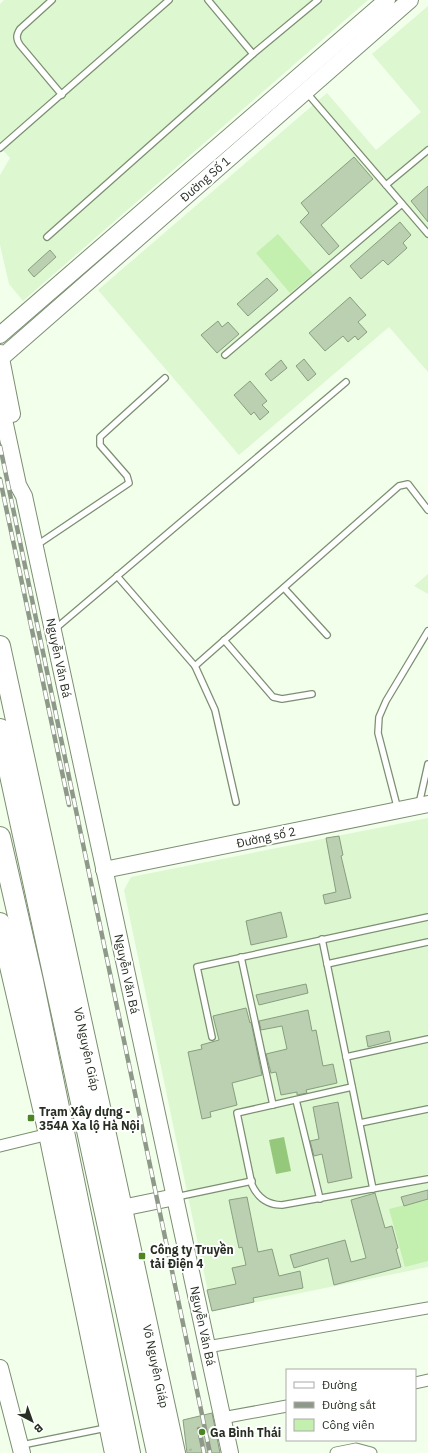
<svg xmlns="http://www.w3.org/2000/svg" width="428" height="1453" viewBox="0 0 428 1453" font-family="'IBM Plex Sans',sans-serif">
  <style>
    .built { fill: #ddf7d0 }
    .green { fill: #c4f0af }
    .water { fill: #95c87a }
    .building { fill: #bbd0b1; stroke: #899d80 }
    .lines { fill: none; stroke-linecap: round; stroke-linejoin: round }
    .lane-casing { stroke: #7c8f72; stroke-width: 8 }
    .street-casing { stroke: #7c8f72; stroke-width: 13 }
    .secondary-casing { stroke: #7c8f72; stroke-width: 18 }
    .highway-casing { stroke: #7c8f72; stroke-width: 22 }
    .path { stroke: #acb7a6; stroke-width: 2; stroke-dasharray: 3 3; stroke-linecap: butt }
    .lane { stroke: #fff; stroke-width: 5.5 }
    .street { stroke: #fff; stroke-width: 11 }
    .secondary { stroke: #fff; stroke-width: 16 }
    .highway { stroke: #fff; stroke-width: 20 }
    .rail-casing { stroke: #8f9989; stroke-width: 4.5 }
    .rail { stroke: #fff; stroke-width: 3; stroke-dasharray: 9; stroke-linecap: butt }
    .poi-dot { fill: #4b8623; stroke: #fff; stroke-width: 1.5 }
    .labels { text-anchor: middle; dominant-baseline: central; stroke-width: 4; stroke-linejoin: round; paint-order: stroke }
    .street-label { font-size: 12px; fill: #272f23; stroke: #fff }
    .poi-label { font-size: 12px; font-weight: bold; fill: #272f23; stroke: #fff; text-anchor: start }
  </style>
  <rect width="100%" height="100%" fill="#f2ffeb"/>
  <g class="built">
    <path d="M4,0H368L23,301L9,284L0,245V175L10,158L0,147V4Z"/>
    <path d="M428,6V372L389,327L239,455L98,290L327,93L376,150L421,112L372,54Z"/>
    <path d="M428,574V594L414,586Z"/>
    <path d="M428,818V1267L212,1311L124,890L131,877Z"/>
  </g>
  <g class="green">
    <path d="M278,234L313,274L290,293L256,253Z"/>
    <path d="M428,1199V1261L405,1267L389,1209Z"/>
  </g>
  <path class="water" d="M284,1137L291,1171L276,1174L269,1140Z"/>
  <g class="building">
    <path d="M354,157L373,179L321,225L339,246L329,255L300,222L309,213L301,203Z"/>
    <path d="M428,186V222L411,201Z"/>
    <path d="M400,222L411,235L403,243L407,248L388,265L383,260L361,279L350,266Z"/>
    <path d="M50,250L56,257L34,277L28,270Z"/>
    <path d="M267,278L278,290L248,316L237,304Z"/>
    <path d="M350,297L366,315L358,322L367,332L358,340L355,336L348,342L343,336L325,351L309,333Z"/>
    <path d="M218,321L222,327L228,322L239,334L217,353L201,335Z"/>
    <path d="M304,359L316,374L308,381L296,366Z"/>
    <path d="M281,360L287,368L271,381L265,374Z"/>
    <path d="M250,381L267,401L262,405L269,412L260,420L254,412L251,415L234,395Z"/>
    <path d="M339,836L343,855L341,856L351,898L325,904L323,895L336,892L326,838Z"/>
    <path d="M281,912L287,937L251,945L246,921Z"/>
    <path d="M306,984L308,993L259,1005L256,995Z"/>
    <path d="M246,1008L250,1023L251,1022L262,1075L232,1083L237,1105L210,1112L211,1117L202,1119L188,1052L202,1049L201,1045L219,1040L213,1016Z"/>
    <path d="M308,1010L312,1031L316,1030L323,1066L333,1064L337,1083L306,1090L307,1093L297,1095V1092L281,1095L276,1072L271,1073L266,1054L287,1049L282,1026L261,1030L259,1021Z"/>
    <path d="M389,1031L391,1041L368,1047L366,1036Z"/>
    <path d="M338,1102L352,1178L328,1183L322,1154L314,1156L310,1141L319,1139L313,1107Z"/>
    <path d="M428,1190V1199L404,1206L401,1197Z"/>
    <path d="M375,1193L385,1228L392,1226L398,1248L396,1249L401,1267L334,1285L328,1258L294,1268L290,1255L345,1240L351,1262L366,1258L351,1200Z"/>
    <path d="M247,1197L258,1252L272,1249L279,1276L300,1271L303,1288L253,1298L254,1302L212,1311L207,1290L236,1284L232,1268L246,1265L242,1247L239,1248L229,1200Z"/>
    <path d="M212,1413L220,1453H187L183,1420Z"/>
  </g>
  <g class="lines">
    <g class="lane-casing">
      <g id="lane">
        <path d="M52,0L20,29C16,35 16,39 20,45L62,95"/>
        <path d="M208,0L253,54"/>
        <path d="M307,93L428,234"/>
        <path d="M0,148L169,0"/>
        <path d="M386,185L428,150"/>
        <path d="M47,237L253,54L318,0"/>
        <path d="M225,355L402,204"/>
        <path d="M37,545L129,483L127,476L100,445V437L165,378"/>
        <path d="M117,576L195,666L215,710L236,802"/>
        <path d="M284,588L327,635"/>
        <path d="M55,629L346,382"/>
        <path d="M224,640L273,697L282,699L312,694"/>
        <path d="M195,666L399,486L408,484L428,510"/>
        <path d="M419,804L428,764"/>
        <path d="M398,810L378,733L379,717L386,701L428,631"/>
        <path d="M322,939L373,1189"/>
        <path d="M241,957L273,1105"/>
        <path d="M327,964L428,942"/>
        <path d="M212,1037L197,967L428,917"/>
        <path d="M346,1057L428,1039"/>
        <path d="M352,1087L237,1113L252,1185C258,1198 268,1205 282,1205L428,1179"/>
        <path d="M296,1100L320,1199"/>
        <path d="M360,1123L428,1109"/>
        <path d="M176,1197L252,1181"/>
        <path d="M22,1445L106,1428"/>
      </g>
    </g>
    <g class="street-casing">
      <g id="street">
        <path d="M0,1146L49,1134"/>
        <path d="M207,1347L428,1308"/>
        <path d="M415,1383L428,1380"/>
        <path d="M222,1418L287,1406"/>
        <path d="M336,1453L356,1449L371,1453"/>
      </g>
    </g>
    <g class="secondary-casing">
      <g id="secondary">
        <path d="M0,335L387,0"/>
        <path d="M0,353L12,414"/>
        <path d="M0,359L410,0"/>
        <path d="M0,401L18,485L24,496L230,1453"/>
        <path d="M104,870L428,804"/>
        <path d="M112,1210L175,1197"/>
        <path d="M0,1368L22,1453"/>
      </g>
    </g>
    <g class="highway-casing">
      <g id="highway">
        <path d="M0,646L175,1453"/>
        <path d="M0,729L157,1453"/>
        <path d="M0,837L33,981L130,1453"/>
        <path d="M0,923L49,1134L115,1453"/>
      </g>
    </g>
    <path class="path" d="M189,1450L195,1449"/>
    <use href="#lane" class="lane"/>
    <use href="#street" class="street"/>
    <use href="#secondary" class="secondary"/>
    <use href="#highway" class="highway"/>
    <g class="rail-casing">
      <g id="rail">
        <path d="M0,446L210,1453"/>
        <path d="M0,479L69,805"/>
        <path d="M199,1429L204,1453"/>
      </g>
    </g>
    <use href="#rail" class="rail"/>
  </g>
  <g class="poi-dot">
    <rect x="27" y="1114" width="8" height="8" rx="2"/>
    <rect x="138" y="1252" width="8" height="8" rx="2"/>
    <circle cx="202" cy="1432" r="4"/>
  </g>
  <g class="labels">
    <g class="street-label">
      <text transform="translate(205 179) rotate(-41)">Đường Số 1</text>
      <text transform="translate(59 658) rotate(78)">Nguyễn Văn Bá</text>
      <text transform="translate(266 837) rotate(-12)">Đường số 2</text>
      <text transform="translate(127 974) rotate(78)">Nguyễn Văn Bá</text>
      <text transform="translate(87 1049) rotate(78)">Võ Nguyên Giáp</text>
      <text transform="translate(203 1326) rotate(78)">Nguyễn Văn Bá</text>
      <text transform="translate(156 1366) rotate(78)">Võ Nguyên Giáp</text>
    </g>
    <g class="poi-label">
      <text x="39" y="1111">Trạm Xây dựng -<tspan x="39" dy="14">354A Xa lộ Hà Nội</tspan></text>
      <text x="150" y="1249">Công ty Truyền<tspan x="150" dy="14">tải Điện 4</tspan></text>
      <text x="210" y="1432">Ga Bình Thái</text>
    </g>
  </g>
  <rect x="286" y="1369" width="130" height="72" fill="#ffffff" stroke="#a9aca7"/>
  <rect x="294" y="1382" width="20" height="6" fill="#ffffff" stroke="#a9aca7"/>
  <text x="322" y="1389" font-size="12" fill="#272f23">Đường</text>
  <rect x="294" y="1402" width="20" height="6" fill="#8f9989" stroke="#a9aca7"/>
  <text x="322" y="1409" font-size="12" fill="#272f23">Đường sắt</text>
  <rect x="294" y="1419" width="20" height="12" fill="#c4f0af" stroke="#a9aca7"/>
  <text x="322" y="1429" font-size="12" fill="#272f23">Công viên</text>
  <g transform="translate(32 1421) rotate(139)" stroke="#ffffff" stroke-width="3" paint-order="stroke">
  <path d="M0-3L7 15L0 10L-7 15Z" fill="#272f23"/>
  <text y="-6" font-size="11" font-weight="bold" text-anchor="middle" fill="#272f23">B</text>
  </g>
</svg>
